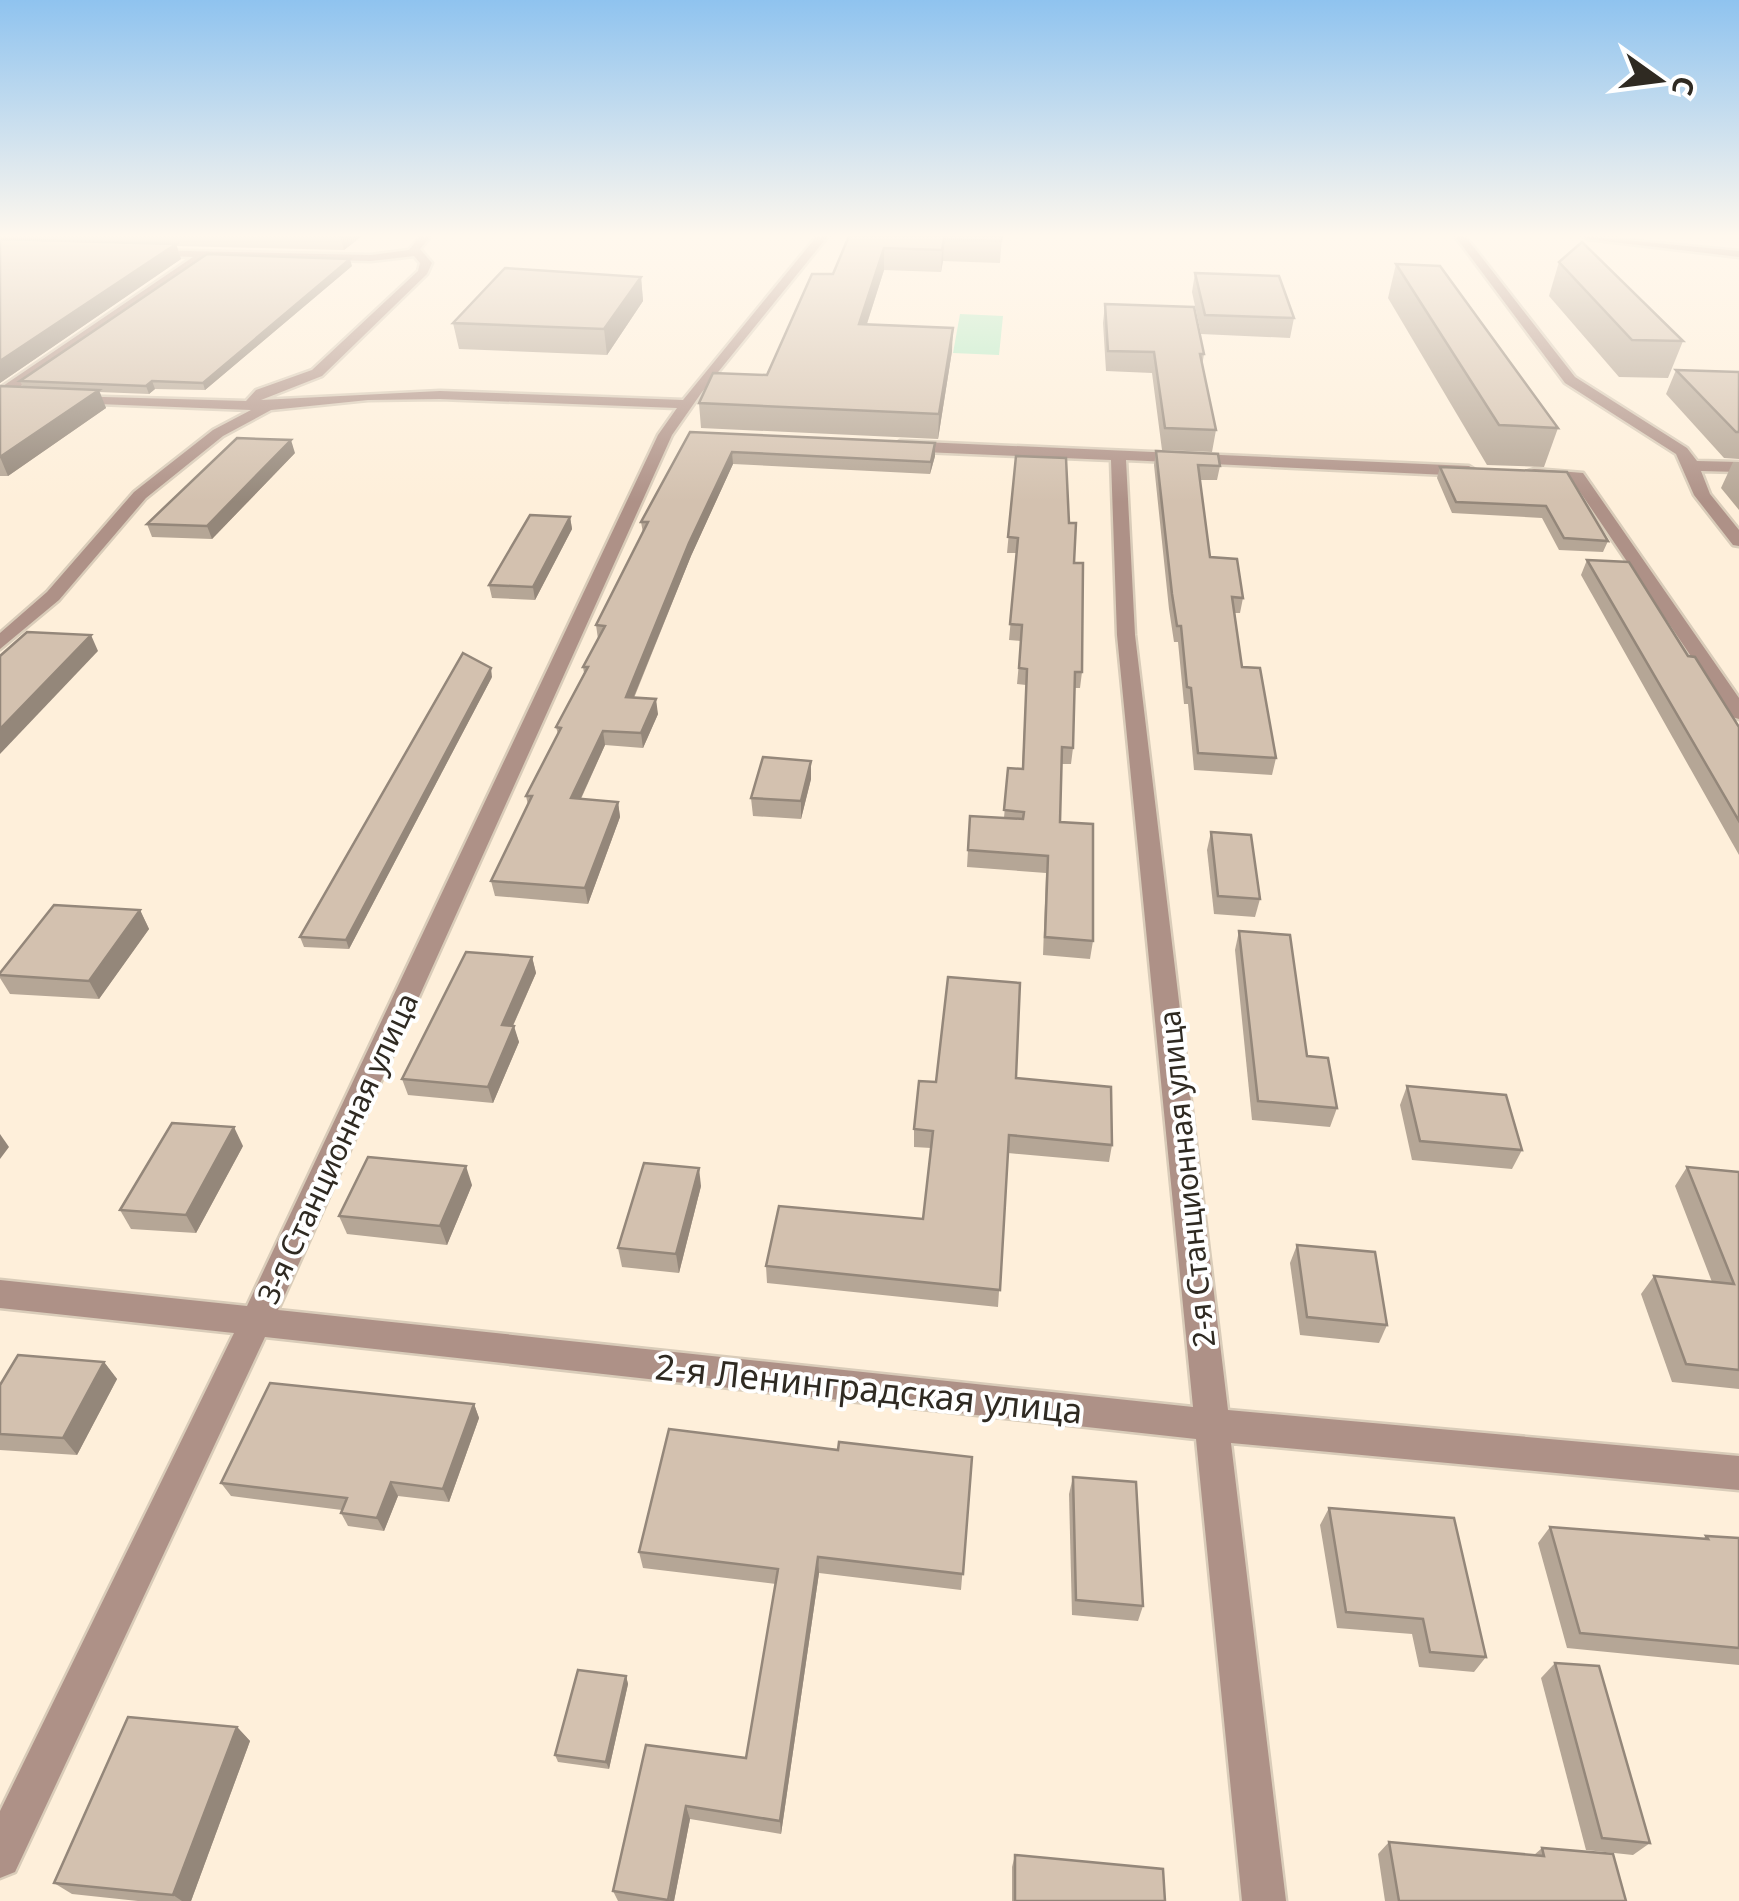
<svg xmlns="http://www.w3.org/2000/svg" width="1739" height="1901" viewBox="0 0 1739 1901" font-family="'Noto Sans',sans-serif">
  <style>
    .green { fill: #afeac4 }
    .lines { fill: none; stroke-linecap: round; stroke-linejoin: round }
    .minor-casing { stroke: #d9ccb9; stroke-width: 5 }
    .minor { fill: #ae9187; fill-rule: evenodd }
    .wall { fill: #b5a696 }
    .shaded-wall { fill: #94877a }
    .building { fill: #d3c1af; stroke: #94877a; stroke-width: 2.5 }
    .labels { text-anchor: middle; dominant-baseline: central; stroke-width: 8; stroke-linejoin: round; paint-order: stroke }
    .street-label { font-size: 30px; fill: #2f2a22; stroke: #fff }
    .near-street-label { font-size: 35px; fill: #2f2a22; stroke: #fff }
  </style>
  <rect width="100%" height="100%" fill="#feefda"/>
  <path class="green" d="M960,314L1003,316L999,355L953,353Z"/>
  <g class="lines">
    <g class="minor-casing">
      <g id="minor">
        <path d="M420,236H431L420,249L432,263L427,274L322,376L261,400L440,391L683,400L817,236H828L702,392L672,435L278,1310L1193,1407L1117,635L1111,460L900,451L892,446L900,441L1469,466L1477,471L1469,476L1126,460L1135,635L1228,1410L1739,1456V1490L1231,1443L1286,1901H1242L1196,1439L265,1337L15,1872L0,1878V1811L234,1333L0,1308V1280L247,1306L658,435L677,408L440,399L368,400L271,410L223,436L146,498L59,600L0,649V633L47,592L134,492L213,430L251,410L73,403L66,399L68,396L246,401L256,390L312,370L418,271L420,263L414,256L371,261L207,257L5,397L0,398V388L193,257L145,255L141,250L371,255L409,250Z"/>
        <path d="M1455,236H1465L1575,377L1687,448L1697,461L1739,462V472L1701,471L1710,494L1739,530V546L1733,545L1694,495L1676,454L1565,383Z"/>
        <path d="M1583,236L1739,251V257L1588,239Z"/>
        <path d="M1534,469L1583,473L1739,698V719L1732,717L1572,480L1528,477V471Z"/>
      </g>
    </g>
    <use href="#minor" class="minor"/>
  </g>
  <g class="wall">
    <path d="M0,236H362L344,250L177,246L181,259L0,383Z"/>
    <path d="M849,236H1002L1000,263L943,261L941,272L884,270L867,324L952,351L938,439L701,428L699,403L767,375L833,274Z"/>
    <path d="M1559,262L1683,341L1668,378L1619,377L1549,296Z"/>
    <path d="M1396,264L1558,428L1544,467L1487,465L1388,298Z"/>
    <path d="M352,266L205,390L155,389L149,394L99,392L106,408L8,476H0V386L23,387L20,381Z"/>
    <path d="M1195,273L1294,318L1290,338L1201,334L1192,292Z"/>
    <path d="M641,277L643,301L607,355L459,349L453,323Z"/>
    <path d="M1105,304L1204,354L1202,366L1216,430L1212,452L1162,450L1152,373L1106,371L1103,323Z"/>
    <path d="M1676,370L1739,372V459L1724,458L1666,394Z"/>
    <path d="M690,432L935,456L930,474L733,464L691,556L634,698L658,714L643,748L605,745L581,799L618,802L620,817L588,904L495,896L491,881L528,805L526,796L558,734L556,727L584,673L583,667L598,639L596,625L643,533L641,522Z"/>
    <path d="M1156,451L1220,466L1217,480H1200L1210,557L1243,598L1240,613H1235L1242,667L1276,758L1272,775L1194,770L1188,704H1184L1178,642H1174L1169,609L1154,465Z"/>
    <path d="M295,453L212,539L152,537L147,524Z"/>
    <path d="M1016,456L1069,523L1074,563L1082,672L1080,688H1075L1073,748L1071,764H1061L1060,822L1093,941L1090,959L1043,955L1046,873L967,867L968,850L1004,818L1008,768L1022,769L1026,685L1017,684L1021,641L1009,640L1017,553H1007Z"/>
    <path d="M1733,462H1739V510L1721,488Z"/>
    <path d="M1440,467L1567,472L1608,541L1603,552L1559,550L1542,518L1452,513L1437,478Z"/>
    <path d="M570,517L572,529L535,600L492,598L489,585Z"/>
    <path d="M1587,560L1688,656L1739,727V855L1581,575Z"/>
    <path d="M492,677L349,949L304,947L300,937Z"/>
    <path d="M811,761V779L801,819L753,816L751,798Z"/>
    <path d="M1211,832L1260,899L1255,917L1214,914L1207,850Z"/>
    <path d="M140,910L149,929L99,999L10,994L0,978V973Z"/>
    <path d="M1239,931L1337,1108L1330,1127L1252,1120L1235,950Z"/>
    <path d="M532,957L536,973L513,1026L519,1042L493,1103L408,1095L402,1079Z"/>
    <path d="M1016,1078L1112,1145L1109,1162L1008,1153L998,1307L767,1283L766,1266L923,1219L931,1148L914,1147V1129L936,1082Z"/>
    <path d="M1407,1086L1522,1150L1512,1169L1412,1160L1400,1105Z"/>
    <path d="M243,1146L196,1233L131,1229L120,1210Z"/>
    <path d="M1687,1167L1739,1172V1389L1672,1382L1641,1294L1654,1276L1712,1282L1675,1186Z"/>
    <path d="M472,1185L447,1245L347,1234L339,1216Z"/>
    <path d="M701,1186L679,1273L622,1267L618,1248Z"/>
    <path d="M1297,1245L1387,1325L1379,1343L1300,1335L1290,1263Z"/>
    <path d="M104,1362L117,1379L77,1455L0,1450V1385Z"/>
    <path d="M474,1404L479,1418L449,1502L398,1496L384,1531L348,1526L341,1513L342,1510L231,1496L221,1483Z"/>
    <path d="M838,1450L972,1457L961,1590L819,1573L781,1834L690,1819L674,1901H618L613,1891L646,1745L746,1758L776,1584L643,1568L639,1552Z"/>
    <path d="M1073,1477L1143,1606L1138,1621L1072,1615L1069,1494Z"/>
    <path d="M1329,1508L1486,1657L1474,1672L1419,1667L1412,1634L1337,1628L1320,1525Z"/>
    <path d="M1550,1527L1703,1539L1706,1536L1739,1538V1665L1567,1648L1538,1543Z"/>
    <path d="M1555,1663L1650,1843L1633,1855L1586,1850L1541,1678Z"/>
    <path d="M626,1676L628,1684L609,1769L558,1762L555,1755Z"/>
    <path d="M237,1727L250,1741L191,1901H138L72,1894L54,1883Z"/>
    <path d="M1389,1842L1534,1855L1542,1848L1626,1901H1385L1378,1854Z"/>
    <path d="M1015,1855L1165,1901H1012V1867Z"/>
  </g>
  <g class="shaded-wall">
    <path d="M340,236H362L344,250Z"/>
    <path d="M944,239L943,261L941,272L942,250Z"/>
    <path d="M176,244L181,259L0,383V361Z"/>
    <path d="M884,248V270L859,348V324Z"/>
    <path d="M350,259L352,266L205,390L203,383Z"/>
    <path d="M641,277L643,301L607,355L604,329Z"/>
    <path d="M953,328L952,351L938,439L939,414Z"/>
    <path d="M152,381L155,389L149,394L146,386Z"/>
    <path d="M99,390L106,408L8,476L0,457Z"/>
    <path d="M291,440L295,453L212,539L207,526Z"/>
    <path d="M935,443V456L930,474L931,462Z"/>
    <path d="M732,452L733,464L691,556L628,711L626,697L689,543Z"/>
    <path d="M570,517L572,529L535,600L533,587Z"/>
    <path d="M91,635L98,651L0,754V729Z"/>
    <path d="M491,668L492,677L349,949L346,940Z"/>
    <path d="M656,699L658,714L643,748L641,733Z"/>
    <path d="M603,731L605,745L574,813L571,798Z"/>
    <path d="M811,761V779L801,819V801Z"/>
    <path d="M618,802L620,817L588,904L585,888Z"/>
    <path d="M140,910L149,929L99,999L89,981Z"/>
    <path d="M532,957L536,973L506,1041L502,1025Z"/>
    <path d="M514,1026L519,1042L493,1103L488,1087Z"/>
    <path d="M234,1127L243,1146L196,1233L186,1215Z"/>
    <path d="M0,1134L9,1147L0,1159Z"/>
    <path d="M466,1166L472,1185L447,1245L440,1226Z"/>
    <path d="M699,1168L701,1186L679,1273L676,1254Z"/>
    <path d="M104,1362L117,1379L77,1455L63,1438Z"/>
    <path d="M474,1404L479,1418L449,1502L443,1489Z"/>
    <path d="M391,1482L398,1496L384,1531L377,1518Z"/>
    <path d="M818,1557L819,1573L781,1834L780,1821Z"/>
    <path d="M626,1676L628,1684L609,1769L606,1762Z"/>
    <path d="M237,1727L250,1741L191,1901H182L173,1895Z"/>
    <path d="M686,1806L690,1819L674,1901H669Z"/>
  </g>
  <g class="building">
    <path d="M849,236H1002L1001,241L944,239L942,250L884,248L859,324L953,328L939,414L699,403L713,373L767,375L812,274H833Z"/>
    <path d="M0,239L176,244L0,361Z"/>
    <path d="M1582,242L1683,341L1632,340L1559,262Z"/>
    <path d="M207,254L350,259L203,383L152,381L146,386L20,381Z"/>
    <path d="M1396,264L1440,266L1558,428L1499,425Z"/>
    <path d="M505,268L641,277L604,329L453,323Z"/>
    <path d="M1195,273L1279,276L1294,318L1205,315Z"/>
    <path d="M1105,304L1194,307L1204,354H1200L1216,430L1165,428L1154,352L1108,351Z"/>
    <path d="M1676,370L1739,372V432H1736Z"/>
    <path d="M0,386L99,390L0,457Z"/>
    <path d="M690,432L935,443L931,462L732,452L689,543L626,697L656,699L641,733L603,731L571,798L618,802L585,888L491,881L532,796H526L561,728L556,727L588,667H583L605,626L596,625L648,522H641Z"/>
    <path d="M237,438L291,440L207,526L147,524Z"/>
    <path d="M1156,451L1218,454L1220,466L1198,465L1210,557L1237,559L1243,598L1232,597L1242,667L1260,668L1276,758L1198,753L1191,688L1187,687L1181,626H1177L1172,594Z"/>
    <path d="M1016,456L1066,458L1069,523H1076L1074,563H1083L1082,672H1075L1073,748L1062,747L1060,822L1093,824V941L1045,937L1048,856L968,850L970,816L1023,819L1024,812L1004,810L1008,768L1023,769L1027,669L1019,668L1022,625L1010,624L1018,538L1008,537Z"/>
    <path d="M1440,467L1567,472L1608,541L1564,538L1546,506L1456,502Z"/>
    <path d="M530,515L570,517L533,587L489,585Z"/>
    <path d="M1587,560L1629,562L1688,656L1695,657L1739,727V821Z"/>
    <path d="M27,632L91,635L0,729V656Z"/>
    <path d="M463,653L491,668L346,940L300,937Z"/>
    <path d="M763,757L811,761L801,801L751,798Z"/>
    <path d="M1211,832L1251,835L1260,899L1218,896Z"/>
    <path d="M54,905L140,910L89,981L0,975V973Z"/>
    <path d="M1239,931L1290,935L1307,1056L1328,1058L1337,1108L1258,1101Z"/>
    <path d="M466,952L532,957L502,1025L514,1026L488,1087L402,1079Z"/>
    <path d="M948,977L1020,983L1016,1078L1111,1087L1112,1145L1009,1135L1000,1290L766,1266L779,1206L923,1219L933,1131L914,1129L919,1081L936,1082Z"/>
    <path d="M1407,1086L1506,1095L1522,1150L1420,1141Z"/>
    <path d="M172,1123L234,1127L186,1215L120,1210Z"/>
    <path d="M368,1157L466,1166L440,1226L339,1216Z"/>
    <path d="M644,1163L699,1168L676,1254L618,1248Z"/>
    <path d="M1687,1167L1739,1172V1370L1686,1364L1654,1276L1734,1284Z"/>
    <path d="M1297,1245L1375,1252L1387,1325L1307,1317Z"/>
    <path d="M18,1355L104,1362L63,1438L0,1434V1385Z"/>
    <path d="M270,1383L474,1404L443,1489L391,1482L377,1518L341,1513L347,1498L221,1483Z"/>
    <path d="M669,1429L838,1450L839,1442L972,1457L963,1574L818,1557L780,1821L686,1806L668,1900L613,1891L646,1745L746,1758L778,1569L639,1552Z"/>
    <path d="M1073,1477L1136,1482L1143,1606L1076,1600Z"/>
    <path d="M1329,1508L1454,1518L1486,1657L1430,1652L1423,1619L1346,1612Z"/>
    <path d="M1550,1527L1708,1539L1706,1536L1739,1538V1648L1580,1633Z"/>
    <path d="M1555,1663L1599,1666L1650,1843L1602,1838Z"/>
    <path d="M578,1670L626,1676L606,1762L555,1755Z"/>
    <path d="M128,1717L237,1727L173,1895L54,1883Z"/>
    <path d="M1389,1842L1544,1856L1542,1848L1613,1854L1626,1901H1399Z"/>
    <path d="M1015,1855L1163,1869L1165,1901H1015Z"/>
  </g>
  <linearGradient id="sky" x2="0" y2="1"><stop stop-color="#8fc3ef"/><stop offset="0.47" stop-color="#fff8ee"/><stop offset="1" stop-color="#fff8ee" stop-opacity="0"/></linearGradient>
  <rect width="1739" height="502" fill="url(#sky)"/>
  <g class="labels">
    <g class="street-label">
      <text transform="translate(337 1148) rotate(-65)">3-я Станционная улица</text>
      <text transform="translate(1186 1179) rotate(-96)">2-я Станционная улица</text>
    </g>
    <g class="near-street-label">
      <text transform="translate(869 1388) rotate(6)">2-я Ленинградская улица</text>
    </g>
  </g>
  <g transform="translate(1659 80) rotate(104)" stroke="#ffffff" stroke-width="8" paint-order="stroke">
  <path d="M0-8L18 38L0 25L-18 38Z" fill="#2f2a22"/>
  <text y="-15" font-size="28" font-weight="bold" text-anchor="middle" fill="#2f2a22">С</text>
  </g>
</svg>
